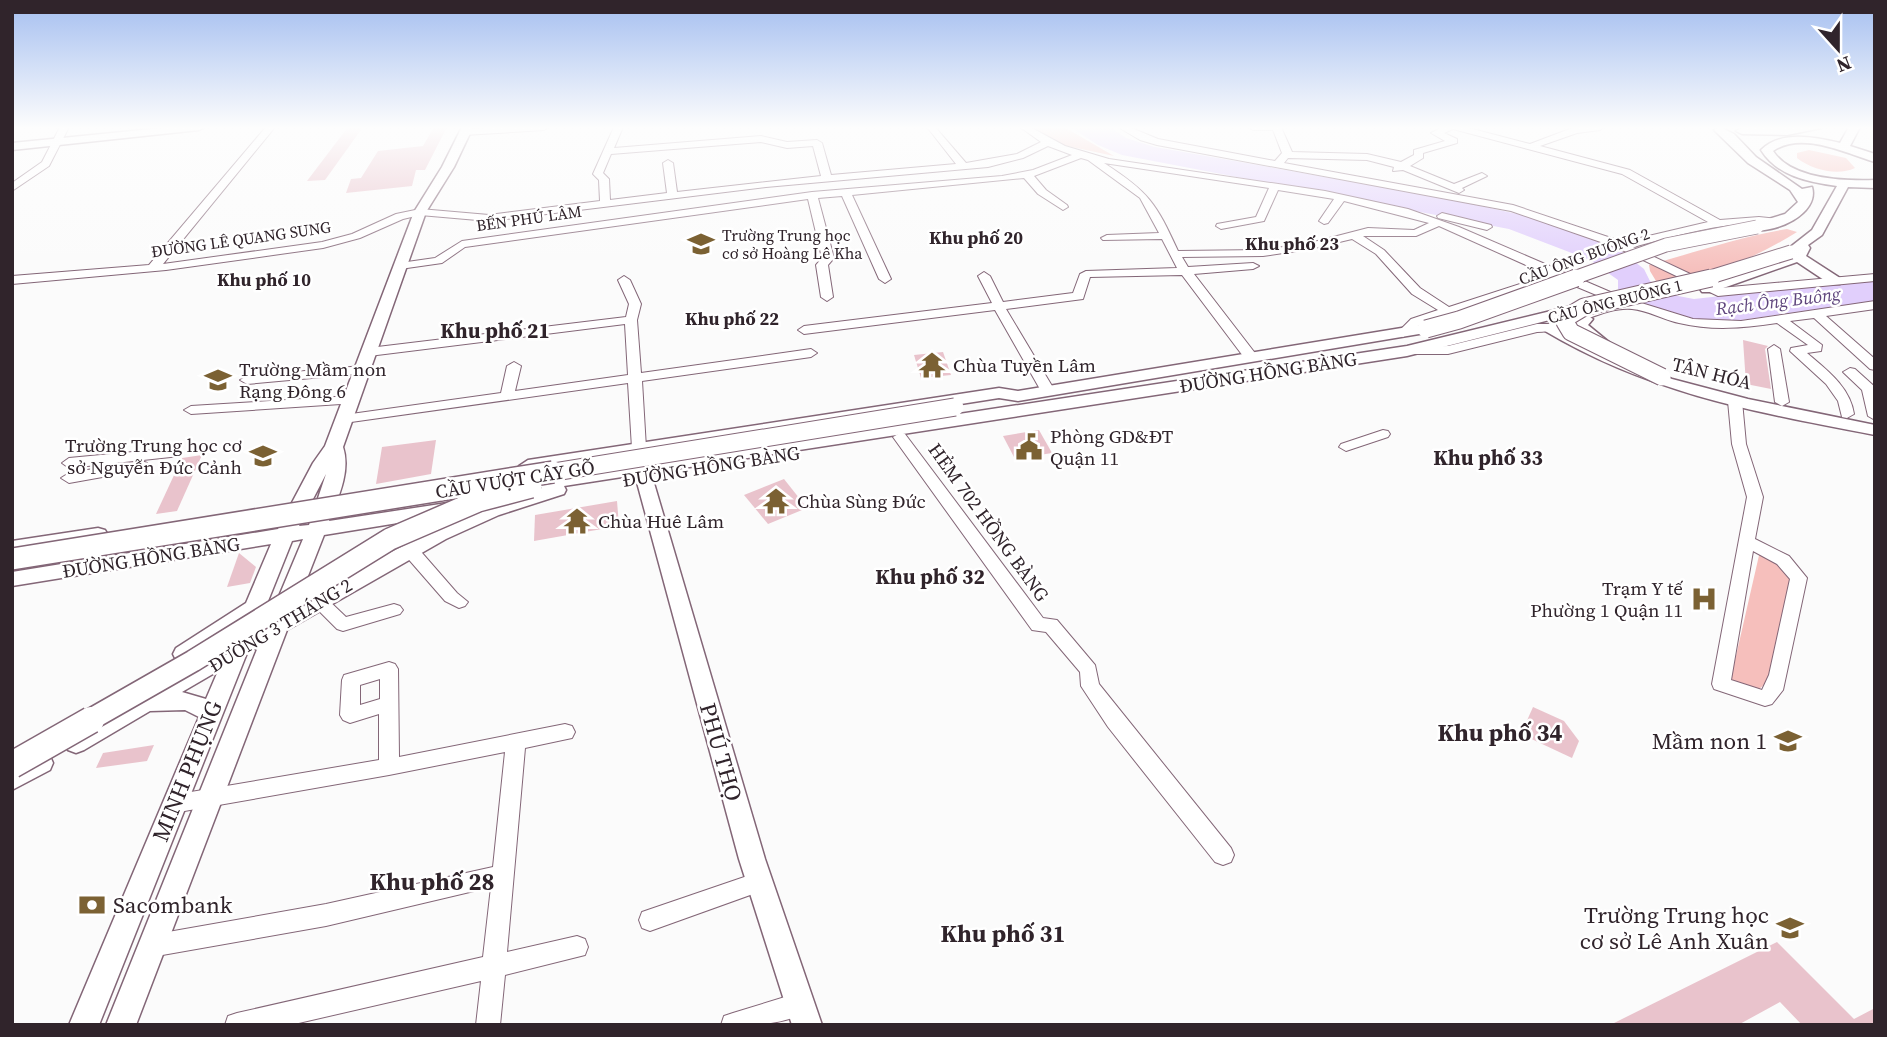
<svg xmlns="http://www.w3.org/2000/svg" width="1887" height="1037" viewBox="0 0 1887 1037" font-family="'Source Serif 4',serif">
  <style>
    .green { fill: #f6bfbc }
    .water { fill: #e1cffc }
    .building { fill: #e9c3cc }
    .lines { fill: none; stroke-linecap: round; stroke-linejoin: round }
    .minor-casing { stroke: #836677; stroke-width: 2 }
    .major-casing { stroke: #836677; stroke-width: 3 }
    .minor { fill: #fff; fill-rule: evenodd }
    .major { fill: #fff; fill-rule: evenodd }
    .major-bridge-far3-casing { stroke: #836677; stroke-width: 15; stroke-linecap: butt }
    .major-bridge-far2-casing { stroke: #836677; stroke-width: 19; stroke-linecap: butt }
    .major-bridge-far1-casing { stroke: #836677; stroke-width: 24; stroke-linecap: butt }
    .major-bridge-casing { stroke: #836677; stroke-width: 29; stroke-linecap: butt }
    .major-bridge-far3 { stroke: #fff; stroke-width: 13 }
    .major-bridge-far2 { stroke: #fff; stroke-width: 17 }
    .major-bridge-far1 { stroke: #fff; stroke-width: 21 }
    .major-bridge { stroke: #fff; stroke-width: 26 }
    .labels { text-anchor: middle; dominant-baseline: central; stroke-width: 5; stroke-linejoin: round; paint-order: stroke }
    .far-street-label { font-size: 16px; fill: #30242b; stroke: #fff }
    .far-poi-label { font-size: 16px; fill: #30242b; stroke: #fff; text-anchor: start }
    .far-neighbourhood-label { font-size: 18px; font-weight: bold; fill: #30242b; stroke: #fff }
    .far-water-label { font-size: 18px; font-style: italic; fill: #5e447c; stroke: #fff }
    .poi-label { font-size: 19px; fill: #30242b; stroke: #fff; text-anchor: start }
    .street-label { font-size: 19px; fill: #30242b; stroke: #fff }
    .neighbourhood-label { font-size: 21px; font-weight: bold; fill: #30242b; stroke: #fff }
    .near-poi-label { font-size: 23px; fill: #30242b; stroke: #fff; text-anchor: end }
    .near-street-label { font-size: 23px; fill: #30242b; stroke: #fff }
    .near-neighbourhood-label { font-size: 24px; font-weight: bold; fill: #30242b; stroke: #fff }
  </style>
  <rect width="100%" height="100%" fill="#fbfbfb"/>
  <g class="green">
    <path d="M1031,127H1064L1114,156L1058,144Z"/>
    <path d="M1809,150L1846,158L1855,168C1838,176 1812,170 1797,158V153Z"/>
    <path d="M1787,229L1797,232C1753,259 1708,279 1656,281L1650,271L1649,265C1696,252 1740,237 1787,229Z"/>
    <path d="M1760,551L1780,563L1792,576L1767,682L1756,692L1730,682Z"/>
  </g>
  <path class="water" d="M1070,127H1110L1126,138L1155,147L1450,199L1530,217L1620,250L1644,269L1650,281L1678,296L1694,299L1875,279V301L1714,324L1698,322L1638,302L1618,289V280L1590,260L1509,229L1122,155L1098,145Z"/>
  <g class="building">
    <path d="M348,127H363L325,180L307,181Z"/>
    <path d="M434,127H447L425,170H416L412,186L346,193L351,179L361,178L378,151L423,146Z"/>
    <path d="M1743,340L1768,346L1765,349L1771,389L1746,384Z"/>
    <path d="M943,352L951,375L921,378L914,355Z"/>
    <path d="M1039,430L1052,453L1015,459L1003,436Z"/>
    <path d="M436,440L431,474L376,484L382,447Z"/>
    <path d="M202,455L177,511L156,514L182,458Z"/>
    <path d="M784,479L807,508L768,524L744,495Z"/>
    <path d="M617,501L619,526L534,541L535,515Z"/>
    <path d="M239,553L256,567L250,583L227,587Z"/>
    <path d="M1533,707L1564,721L1579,741L1572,758L1521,734Z"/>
    <path d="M154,745L147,761L96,768L103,753Z"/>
    <path d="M1777,942L1854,1019L1875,1008V1025H1802L1780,1002L1738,1025H1610Z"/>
  </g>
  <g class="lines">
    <g class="minor-casing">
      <g id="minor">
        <path d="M60,127H69L49,166L12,191V183L42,162Z"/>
        <path d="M266,127H275L163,264L322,242L352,234L396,214L420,209L489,215L600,201L599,180L593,174L614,127H623L614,148L761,136L787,142L817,140L822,143L831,175L956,164L927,127H935L966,163L1017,154L1041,142L1020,127H1030L1065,146L1109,159L1325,191L1408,209L1459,227L1622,297L1693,319L1741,321L1875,301V309L1826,316L1875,359V370L1870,369L1814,318L1790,321L1822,345L1821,351L1807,353C1827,370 1850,387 1854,414L1847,418L1842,417L1838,401L1826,384L1790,351L1791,348L1808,345L1777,323C1743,328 1713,331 1679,323C1664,320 1647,310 1632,309C1603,306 1569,332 1537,332L1448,354H1405V348L1410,347L1448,346L1537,324H1549L1575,316L1576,312L1618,304L1558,279L1419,325L1403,337L1397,333L1411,319L1438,310L1412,294L1376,254L1352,239L1310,249L1263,256L1182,257L1188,267L1253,263L1259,266L1253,269L1194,274L1258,357L1251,361L1246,360L1182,275L1090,277L1083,299L1006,309L1055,391L1048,395L1041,391L995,310L804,334L798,330L804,326L992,303L978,276L984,272L990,276L1003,302L1073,293L1080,274L1086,271L1177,268L1162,239L1103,240L1101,238L1107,235L1159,233L1140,198L1088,160L1081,158L1034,176L1046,190L1067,205L1068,207L1063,210L1038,194L1024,178L852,195L891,279L885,283L879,279L842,196L818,198L834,258L828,265L833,297L827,301L821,297L816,265L822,258L808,199L465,247L442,263L400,269L394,266L400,263L435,258L462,241L812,192L1002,176L1033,170L1072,155L1048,146L1023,158L988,167L766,187L489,221L420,215L403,219L360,238L323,248L166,270L12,284V276L149,265ZM761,142L787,148L813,146L821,176L677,192L673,163L668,160L663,163L667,193L610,200L609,179L603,173L611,154ZM1104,163L1269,188L1256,217L1217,224L1216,226L1221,229L1264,221L1278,190L1334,199L1319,221L1324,224L1328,223L1344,201L1429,223L1414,230L1368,228L1310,243L1263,250L1178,251C1156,203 1149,192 1104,163ZM1439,226L1548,275L1449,307L1420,288L1384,250L1363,236H1416Z"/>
        <path d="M507,127H549L544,130L464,135L459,132L464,129Z"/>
        <path d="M1118,127H1129L1158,139L1275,161L1282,153L1273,130H1253L1248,127H1281L1292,152L1367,154L1401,162L1414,155V150L1445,141L1431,133L1443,127H1465L1530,144L1575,127H1604L1600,130L1577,133L1540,146L1630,170L1720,220L1759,217L1778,219L1783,222C1774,229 1753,224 1741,224C1704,227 1668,238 1633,247L1720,288L1875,274V281L1718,296L1618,248L1511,211L1157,145L1140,140ZM1453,129L1622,174L1708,222L1623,242L1513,205L1284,163L1288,158L1367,160L1394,167L1393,171L1403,170L1459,193L1464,190L1462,188L1487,176L1482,173L1454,184L1410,166L1423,158V153L1457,143V139L1444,133Z"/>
        <path d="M1442,213L1491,225L1492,227L1487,230L1438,218L1437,216Z"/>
        <path d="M624,276L630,280L641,304L637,320L641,373L811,349L817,353L811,357L642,381L646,448L639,453L632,448L628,383L344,423L337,419L344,415L501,393L507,366L514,362L521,366L515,391L628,375L625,324L369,356L363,352L369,348L626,317L629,304L618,280Z"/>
        <path d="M1774,345L1780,349L1789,402L1782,406L1775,402L1768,349Z"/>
        <path d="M362,366L369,370L367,373L247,384L240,380L247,376Z"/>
        <path d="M1850,368L1855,369L1875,387V420L1868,416L1862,390L1843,372Z"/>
        <path d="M351,396L358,400L356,403L191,414L184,410L191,406Z"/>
        <path d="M1735,397L1742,401L1746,444L1763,497L1755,539L1789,556L1807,578L1783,690L1772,704L1765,706L1714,689L1712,684L1747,497L1732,444L1728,401ZM1753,551L1777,564L1790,579L1769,675L1762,690L1731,680Z"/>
        <path d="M1383,430L1388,431L1390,434L1388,437L1346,451L1339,447L1341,444Z"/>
        <path d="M900,433L905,434L1043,618L1057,620L1095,665L1099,684L1231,848L1234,855L1231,862L1223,865L1215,862L1108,727L1081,686L1080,672L1046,632L1032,630L893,437Z"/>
        <path d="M175,448L182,453L180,456L69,468L62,463L69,458Z"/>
        <path d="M142,461L147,463L149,466L147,469L69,483L61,478L69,473Z"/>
        <path d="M410,544L416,546L457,593L468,602L465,606L459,608L445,601L404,554L402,550Z"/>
        <path d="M319,595L325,597L346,617L394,604L400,606L403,610L400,614L343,631L337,629L313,605L310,601L313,597Z"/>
        <path d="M389,662L395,664L398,669L399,757L565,724L572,726L575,732L572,738L525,748L507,952L577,936L585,939L588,947L585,955L505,975L500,1025H476L481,981L290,1025H225L228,1016L237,1013L483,957L491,887L326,926L151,957L143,954L140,946L143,938L151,935L326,904L493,867L505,752L389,775L173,813L166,810L163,804L166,798L173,795L379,760V714L350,723L343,720L340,715L342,680L344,675ZM380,679V699L360,705V685Z"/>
        <path d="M759,872L767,875L770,882L767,889L650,931L642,928L639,920L642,912Z"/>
        <path d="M798,993L806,997L810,1005L806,1013C776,1026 753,1025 721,1025L724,1016L733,1013Z"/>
      </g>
    </g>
    <g class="major-casing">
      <g id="major">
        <path d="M172,127H205L199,130L12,150V143Z"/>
        <path d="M462,127H473L454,167L426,212L343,447C351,471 338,498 329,521L447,503L454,505L457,509L454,513L447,515L324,535L297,604C379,557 452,517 542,488L536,483L545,477L1407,346L1584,303L1591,307L1589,310L1407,356L651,473L765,859L822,1025H792L739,859L635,475L564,486L566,490L564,494L499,515L446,539L287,630L136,1025H106L258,647L247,653L99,1025H69L199,717L185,710L150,711L84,750L76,753L68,750L64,743L68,736L230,642L234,632L192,660L184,662L176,660L173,654L176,648L246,603L271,544L12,586V572L278,529L313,463L325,446L414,212L442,167ZM326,474L309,525L299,526ZM303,539L269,620L258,626L292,541ZM218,671L206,699L182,692Z"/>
        <path d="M1720,127L1734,134L1756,157L1802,189L1812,187C1820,214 1774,234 1752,230V224L1785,214L1798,202L1790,190L1748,163L1716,132L1714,130Z"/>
        <path d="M1802,127L1821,128L1787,135L1742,134L1736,131L1742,128Z"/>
        <path d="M1849,127H1860L1850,146L1875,154V162C1845,153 1802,131 1773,151C1792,180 1844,181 1875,180V188L1848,187L1822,235L1808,245L1810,248L1806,256L1840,278L1842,281L1840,284H1830L1797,262L1712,292H1702L1700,289L1702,286L1789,256L1784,252L1812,230L1837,186C1808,182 1777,176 1761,150C1781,130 1815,137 1840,143Z"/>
        <path d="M1585,314L1593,319L1588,325L1610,343L1608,346H1596L1575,329L1572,326L1580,316Z"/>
        <path d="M1550,323L1632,364L1672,379L1748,399L1875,425V435C1756,412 1651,394 1545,331L1542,328Z"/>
        <path d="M1426,324L1434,329L1431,332L1018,401L999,398L528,472L519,466L528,460L999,388L1018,391Z"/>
        <path d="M98,528L105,530L108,535L105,540L12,555V541Z"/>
        <path d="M41,753L50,756L53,763L50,770L12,790V767Z"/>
      </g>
    </g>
    <use href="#minor" class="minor"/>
    <use href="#major" class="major"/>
    <g class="major-bridge-far3-casing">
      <g id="major-bridge-far3">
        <path d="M1571,279L1666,245L1757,227"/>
        <path d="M1704,279L1791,252"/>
      </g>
    </g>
    <g class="major-bridge-far2-casing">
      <g id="major-bridge-far2">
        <path d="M1426,329L1459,320L1576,278"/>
        <path d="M1662,377L1571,332L1565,322L1569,316L1584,307L1711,278"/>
        <path d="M542,474L955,407"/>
      </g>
    </g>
    <g class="major-bridge-far1-casing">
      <g id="major-bridge-far1">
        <path d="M12,559L553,472"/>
        <path d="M88,721L193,661L390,539L478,501L531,487"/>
      </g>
    </g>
    <g class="major-bridge-casing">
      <path id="major-bridge" d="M12,765L91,720"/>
    </g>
    <use href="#major-bridge-far3" class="major-bridge-far3"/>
    <use href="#major-bridge-far2" class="major-bridge-far2"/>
    <use href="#major-bridge-far1" class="major-bridge-far1"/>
    <use href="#major-bridge" class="major-bridge"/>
  </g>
  <linearGradient id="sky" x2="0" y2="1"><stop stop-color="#a5bff0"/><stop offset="0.47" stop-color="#fdfdfd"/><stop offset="1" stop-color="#fdfdfd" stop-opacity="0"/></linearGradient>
  <rect width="1887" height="272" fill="url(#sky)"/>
  <defs>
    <g id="school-bare" transform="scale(2.1)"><path d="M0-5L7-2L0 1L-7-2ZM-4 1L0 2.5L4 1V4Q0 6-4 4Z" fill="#7b6133" stroke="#fff" stroke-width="2.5" paint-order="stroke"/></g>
    <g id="temple-bare" transform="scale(2.1)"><path d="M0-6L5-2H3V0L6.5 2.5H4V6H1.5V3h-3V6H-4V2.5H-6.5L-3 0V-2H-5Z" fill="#7b6133" stroke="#fff" stroke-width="2.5" paint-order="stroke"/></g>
    <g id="civic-bare" transform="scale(2.1)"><path d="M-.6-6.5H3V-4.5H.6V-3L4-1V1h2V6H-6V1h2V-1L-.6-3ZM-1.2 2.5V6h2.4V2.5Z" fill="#7b6133" stroke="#fff" stroke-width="2.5" paint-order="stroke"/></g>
    <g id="hospital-bare" transform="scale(2.1)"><path d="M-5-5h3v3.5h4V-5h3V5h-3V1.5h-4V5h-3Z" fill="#7b6133" stroke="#fff" stroke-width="2.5" paint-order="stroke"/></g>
    <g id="bank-bare" transform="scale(2.1)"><path d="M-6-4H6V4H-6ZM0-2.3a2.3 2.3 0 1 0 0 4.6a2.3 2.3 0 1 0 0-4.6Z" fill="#7b6133" stroke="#fff" stroke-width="2.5" paint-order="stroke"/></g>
  </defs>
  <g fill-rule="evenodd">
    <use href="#school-bare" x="701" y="244"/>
    <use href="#temple-bare" x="932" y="365"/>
    <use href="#school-bare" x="218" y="380"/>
    <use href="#civic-bare" x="1029" y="447"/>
    <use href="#school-bare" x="263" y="456"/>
    <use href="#temple-bare" x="776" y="501"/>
    <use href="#temple-bare" x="577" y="521"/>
    <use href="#hospital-bare" x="1704" y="599"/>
    <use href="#school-bare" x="1788" y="741"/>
    <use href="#bank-bare" x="92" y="905"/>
    <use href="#school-bare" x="1790" y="928"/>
  </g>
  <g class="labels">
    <g class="far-street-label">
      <text transform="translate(529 218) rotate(-8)">BẾN PHÚ LÂM</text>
      <text transform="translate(241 239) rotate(-8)">ĐƯỜNG LÊ QUANG SUNG</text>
      <text transform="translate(1584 256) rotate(-20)">CẦU ÔNG BUÔNG 2</text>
      <text transform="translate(1615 301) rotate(-14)">CẦU ÔNG BUÔNG 1</text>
    </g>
    <g class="far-poi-label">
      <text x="722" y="235">Trường Trung học<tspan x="722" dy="18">cơ sở Hoàng Lê Kha</tspan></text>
    </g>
    <g class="far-neighbourhood-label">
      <text x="976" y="237">Khu phố 20</text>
      <text x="1292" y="243">Khu phố 23</text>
      <text x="264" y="279">Khu phố 10</text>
      <text x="732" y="318">Khu phố 22</text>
    </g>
    <g class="far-water-label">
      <text transform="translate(1778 301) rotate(-7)">Rạch Ông Buông</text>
    </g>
    <g class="poi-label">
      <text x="953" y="365">Chùa Tuyền Lâm</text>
      <text x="239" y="369">Trường Mầm non<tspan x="239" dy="22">Rạng Đông 6</tspan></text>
      <text x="1050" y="436">Phòng GD&amp;ĐT<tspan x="1050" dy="22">Quận 11</tspan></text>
      <text x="242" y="445" text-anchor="end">Trường Trung học cơ<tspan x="242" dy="22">sở Nguyễn Đức Cảnh</tspan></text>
      <text x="797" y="501">Chùa Sùng Đức</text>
      <text x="598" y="521">Chùa Huê Lâm</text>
      <text x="1683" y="588" text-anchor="end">Trạm Y tế<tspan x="1683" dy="22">Phường 1 Quận 11</tspan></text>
    </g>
    <g class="street-label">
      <text transform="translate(1268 372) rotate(-9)">ĐƯỜNG HỒNG BÀNG</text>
      <text transform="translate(1712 373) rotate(14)">TÂN HÓA</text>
      <text transform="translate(711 466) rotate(-9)">ĐƯỜNG HỒNG BÀNG</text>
      <text transform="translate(515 479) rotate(-9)">CẦU VƯỢT CÂY GÕ</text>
      <text transform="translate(989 522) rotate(54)">HẺM 702 HỒNG BÀNG</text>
      <text transform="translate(151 557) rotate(-9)">ĐƯỜNG HỒNG BÀNG</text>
      <text transform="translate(280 625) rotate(-31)">ĐƯỜNG 3 THÁNG 2</text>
    </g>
    <g class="neighbourhood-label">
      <text x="495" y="330">Khu phố 21</text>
      <text x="1488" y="457">Khu phố 33</text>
      <text x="930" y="576">Khu phố 32</text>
    </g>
    <g class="near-poi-label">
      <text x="1767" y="741">Mầm non 1</text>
      <text x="113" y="905" text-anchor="start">Sacombank</text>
      <text x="1769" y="915">Trường Trung học<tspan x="1769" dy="26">cơ sở Lê Anh Xuân</tspan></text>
    </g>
    <g class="near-street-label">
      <text transform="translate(721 752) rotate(74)">PHÚ THỌ</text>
      <text transform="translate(187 771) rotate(-68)">MINH PHỤNG</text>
    </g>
    <g class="near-neighbourhood-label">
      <text x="1500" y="732">Khu phố 34</text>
      <text x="432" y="881">Khu phố 28</text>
      <text x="1003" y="933">Khu phố 31</text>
    </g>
  </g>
  <rect width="1887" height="1037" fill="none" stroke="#30242b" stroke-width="28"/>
  <g transform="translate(1838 49) rotate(159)" stroke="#ffffff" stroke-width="5" paint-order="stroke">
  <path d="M0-5L12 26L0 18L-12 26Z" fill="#30242b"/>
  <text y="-10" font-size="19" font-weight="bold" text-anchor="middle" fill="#30242b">N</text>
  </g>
</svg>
